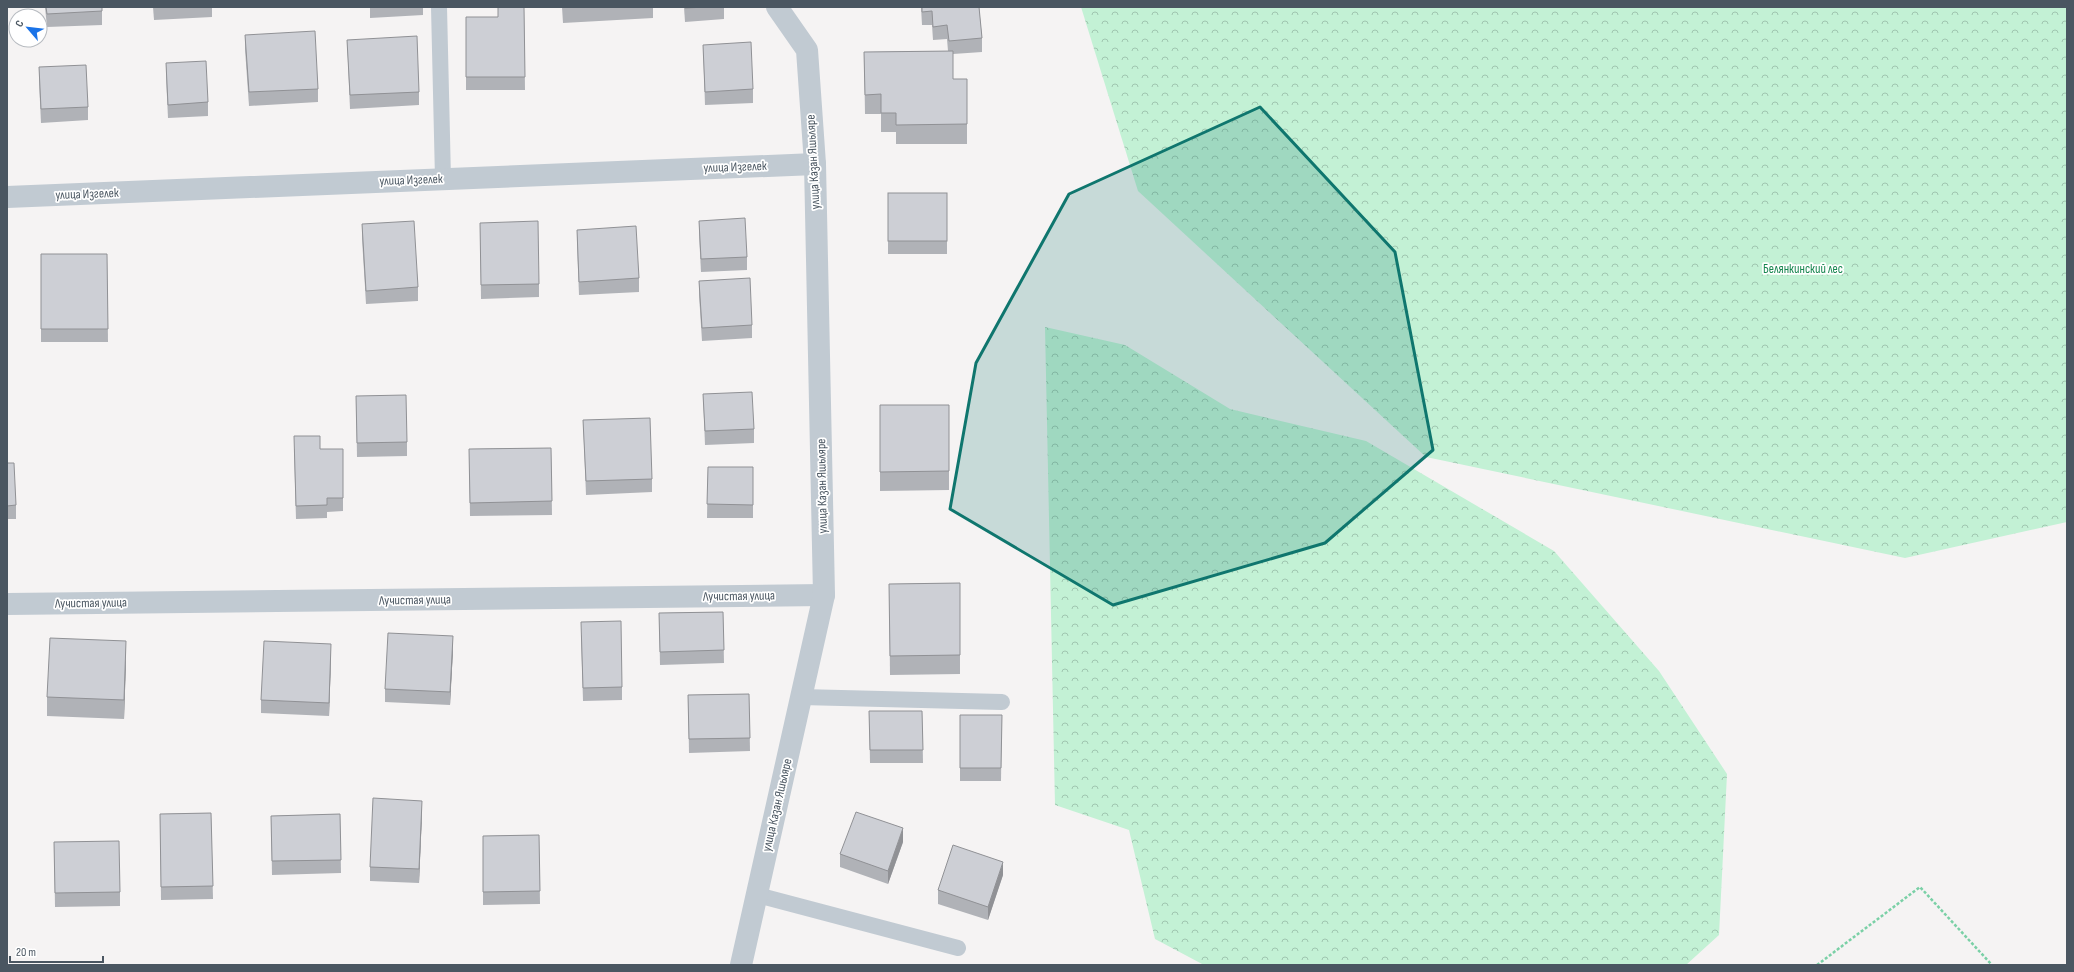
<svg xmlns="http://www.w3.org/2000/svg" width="2074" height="972" viewBox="0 0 2074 972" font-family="'Sofia Sans Condensed',sans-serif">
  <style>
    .forest { fill: url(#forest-crowns) }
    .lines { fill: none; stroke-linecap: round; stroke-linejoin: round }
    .path { stroke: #7ad0a6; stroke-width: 2.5; stroke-dasharray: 3 2; stroke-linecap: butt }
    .service { stroke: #c1cad2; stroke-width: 16 }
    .minor { stroke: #c1cad2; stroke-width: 22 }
    .wall { fill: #b0b2b7 }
    .shaded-wall { fill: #909195 }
    .building { fill: #cdcfd5; stroke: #909195 }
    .marked { fill: #0f766e; fill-opacity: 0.2; stroke: #0f766e; stroke-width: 3; stroke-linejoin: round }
    .labels { text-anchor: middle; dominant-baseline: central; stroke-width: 3.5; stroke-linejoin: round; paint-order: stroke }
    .street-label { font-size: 13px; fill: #4a5661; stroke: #fff }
    .park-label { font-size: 13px; fill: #17864f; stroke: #fff }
  </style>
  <defs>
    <pattern id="forest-crowns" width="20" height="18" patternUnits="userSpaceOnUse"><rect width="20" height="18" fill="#c3f1d5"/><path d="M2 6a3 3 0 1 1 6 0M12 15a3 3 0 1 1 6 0" fill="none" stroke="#a0c6b0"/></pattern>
  </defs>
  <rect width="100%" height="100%" fill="#f5f3f3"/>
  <g class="forest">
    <path d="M1081,7H2067V522L1905,558L1426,457L1138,191Z"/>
    <path d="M1045,327L1125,345L1230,409L1366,441L1554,551L1659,671L1727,774L1719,935L1686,965H1204L1155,939L1129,830L1055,805Z"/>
  </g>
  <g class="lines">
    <path class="path" d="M1817,965L1920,887L1992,965"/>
    <g class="service">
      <path d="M439,7L443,179"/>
      <path d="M801,697L1002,702"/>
      <path d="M757,895L958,948"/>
    </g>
    <g class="minor">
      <path d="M7,197L815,164"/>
      <path d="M7,604L824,595"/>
      <path d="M741,965L824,595L815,164L807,50L777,7"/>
    </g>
  </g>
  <g class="wall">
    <path d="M45,7H102V25L47,27Z"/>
    <path d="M153,7H212V17L154,20Z"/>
    <path d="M370,7H423V15L370,18Z"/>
    <path d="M524,7L525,90H466V17H498Z"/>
    <path d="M562,7H653V18L563,23Z"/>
    <path d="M684,7H724V19L685,22Z"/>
    <path d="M921,7H979L982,38V52L953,54V79H967V144H896V132H881V114H865L864,52L948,51L947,39L933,40L932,25H922Z"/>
    <path d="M245,35L318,89V102L249,106L245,49Z"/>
    <path d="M347,40L419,92V105L350,109Z"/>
    <path d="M703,45L753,89V103L705,105Z"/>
    <path d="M166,63L208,102V116L168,118L166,76Z"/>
    <path d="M39,67L88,107V120L41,123L39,81Z"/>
    <rect x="888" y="193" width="59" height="61"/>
    <path d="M699,221L747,257V270L701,272L699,234Z"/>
    <path d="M480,223L539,284V297L481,299Z"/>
    <path d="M362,224L418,287V301L366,304L362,238Z"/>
    <path d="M577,230L639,278V292L579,295L577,243Z"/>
    <path d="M41,254H107L108,342H41Z"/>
    <path d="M699,281L752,325V338L702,341L699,295Z"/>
    <path d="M703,394L754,429V443L705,445Z"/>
    <path d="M356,396L407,442V456L357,457Z"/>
    <path d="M880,405H949V490L880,491Z"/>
    <path d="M583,420L652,479V492L586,495Z"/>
    <path d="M551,448L552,515L470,516L469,449Z"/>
    <path d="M294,449H320L343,498V511L327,512V518L296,519Z"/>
    <path d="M7,463L16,505V519H7Z"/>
    <path d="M708,467H753V518H707Z"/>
    <path d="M960,583V674L890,675L889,584Z"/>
    <path d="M723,612L724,663L660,665L659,613Z"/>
    <path d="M581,635L622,687V700L583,701Z"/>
    <path d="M453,650L450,705L385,702V689Z"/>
    <path d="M331,658L329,716L261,713V700Z"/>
    <path d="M126,661L124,719L47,716V697Z"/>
    <path d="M749,694L750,751L689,753L688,695Z"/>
    <path d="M869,711H922L923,763H870Z"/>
    <path d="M960,715H1002L1001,781H960Z"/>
    <path d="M211,813L213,899L161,900L160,814Z"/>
    <path d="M340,814L341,873L272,875L271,816Z"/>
    <path d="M422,814L419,883L370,881V867Z"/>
    <path d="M539,835L540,904L483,905V836Z"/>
    <path d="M54,842L120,892V906L55,907Z"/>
    <path d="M903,842L888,884L840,867V854Z"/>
    <path d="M1003,875L988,920L938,904V890Z"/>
  </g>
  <g class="shaded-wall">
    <path d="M453,636V650L450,705V692Z"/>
    <path d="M126,641V661L124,719V700Z"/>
    <path d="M331,644V658L329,716V703Z"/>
    <path d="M422,801V814L419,883V869Z"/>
    <path d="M903,828V842L888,884V871Z"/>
    <path d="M1003,862V875L988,920V907Z"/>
  </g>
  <g class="building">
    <path d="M46,7H102V11L47,14Z"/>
    <path d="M498,7H524L525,77H466V17H498Z"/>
    <path d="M685,7H707L685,8Z"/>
    <path d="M922,7H979L982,38L949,41L947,25L933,27L932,11L922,12Z"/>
    <path d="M315,31L318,89L249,92L245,35Z"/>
    <path d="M417,36L419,92L350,95L347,40Z"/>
    <path d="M751,42L753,89L705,92L703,45Z"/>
    <path d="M953,51V79H967V124L896,125V113H881V94L865,95L864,52Z"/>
    <path d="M206,61L208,102L168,105L166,63Z"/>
    <path d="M86,65L88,107L41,109L39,67Z"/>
    <rect x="888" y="193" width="59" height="48"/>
    <path d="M745,218L747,257L701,259L699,221Z"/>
    <path d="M414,221L418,287L366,291L362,224Z"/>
    <path d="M538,221L539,284L481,285L480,223Z"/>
    <path d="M636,226L639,278L579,282L577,230Z"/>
    <path d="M41,254H107L108,329H41Z"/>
    <path d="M750,278L752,325L702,328L699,281Z"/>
    <path d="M752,392L754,429L705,431L703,394Z"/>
    <path d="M406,395L407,442L357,443L356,396Z"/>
    <path d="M880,405H949V471L880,472Z"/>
    <path d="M650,418L652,479L586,481L583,420Z"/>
    <path d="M294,436H320V449H343V498H327V505L296,506Z"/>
    <path d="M551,448L552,501L470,503L469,449Z"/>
    <path d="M7,463H14L16,505L7,506Z"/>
    <path d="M708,467H753V505L707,504Z"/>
    <path d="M960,583V655L890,656L889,584Z"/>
    <path d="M723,612L724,650L660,652L659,613Z"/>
    <path d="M621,621L622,687L583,688L581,622Z"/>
    <path d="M388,633L453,636L450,692L385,689Z"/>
    <path d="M50,638L126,641L124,700L47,697Z"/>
    <path d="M264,641L331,644L329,703L261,700Z"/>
    <path d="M749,694L750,738L689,739L688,695Z"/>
    <path d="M869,711H922L923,750H870Z"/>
    <path d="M960,715H1002L1001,768H960Z"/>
    <path d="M373,798L422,801L419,869L370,867Z"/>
    <path d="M856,812L903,828L888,871L840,854Z"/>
    <path d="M211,813L213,886L161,887L160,814Z"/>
    <path d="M340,814L341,860L272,861L271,816Z"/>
    <path d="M539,835L540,891L483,892V836Z"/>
    <path d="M119,841L120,892L55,893L54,842Z"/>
    <path d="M953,845L1003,862L988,907L938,890Z"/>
  </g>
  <path class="marked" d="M1260,107L1395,252L1433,450L1325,543L1113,605L950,509L976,363L1069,194Z"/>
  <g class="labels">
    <g class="street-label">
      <text transform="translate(813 162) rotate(-93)">улица Казан Яшьляре</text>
      <text transform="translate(735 167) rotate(-2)">улица Изгелек</text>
      <text transform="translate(411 180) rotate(-2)">улица Изгелек</text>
      <text transform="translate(87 194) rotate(-2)">улица Изгелек</text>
      <text transform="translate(822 486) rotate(-91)">улица Казан Яшьляре</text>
      <text transform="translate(739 596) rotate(-1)">Лучистая улица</text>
      <text transform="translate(415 600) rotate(-1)">Лучистая улица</text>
      <text transform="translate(91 603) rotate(-1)">Лучистая улица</text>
      <text transform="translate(777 805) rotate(-77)">улица Казан Яшьляре</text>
    </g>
    <g class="park-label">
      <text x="1803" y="269">Белянкинский лес</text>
    </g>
  </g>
  <rect width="2074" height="972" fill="none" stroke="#4a5661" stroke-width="16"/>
  <g transform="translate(28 28) rotate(298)"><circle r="19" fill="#ffffff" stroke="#b7bbc0"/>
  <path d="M0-3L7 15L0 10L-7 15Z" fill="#1a73e8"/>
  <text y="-6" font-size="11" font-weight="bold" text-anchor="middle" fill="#4a5661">С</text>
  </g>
  <path d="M10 956v6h93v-6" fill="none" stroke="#4a5661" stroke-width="2"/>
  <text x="16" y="956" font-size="12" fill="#4a5661" stroke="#ffffff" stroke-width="3" paint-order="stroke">20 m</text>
</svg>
